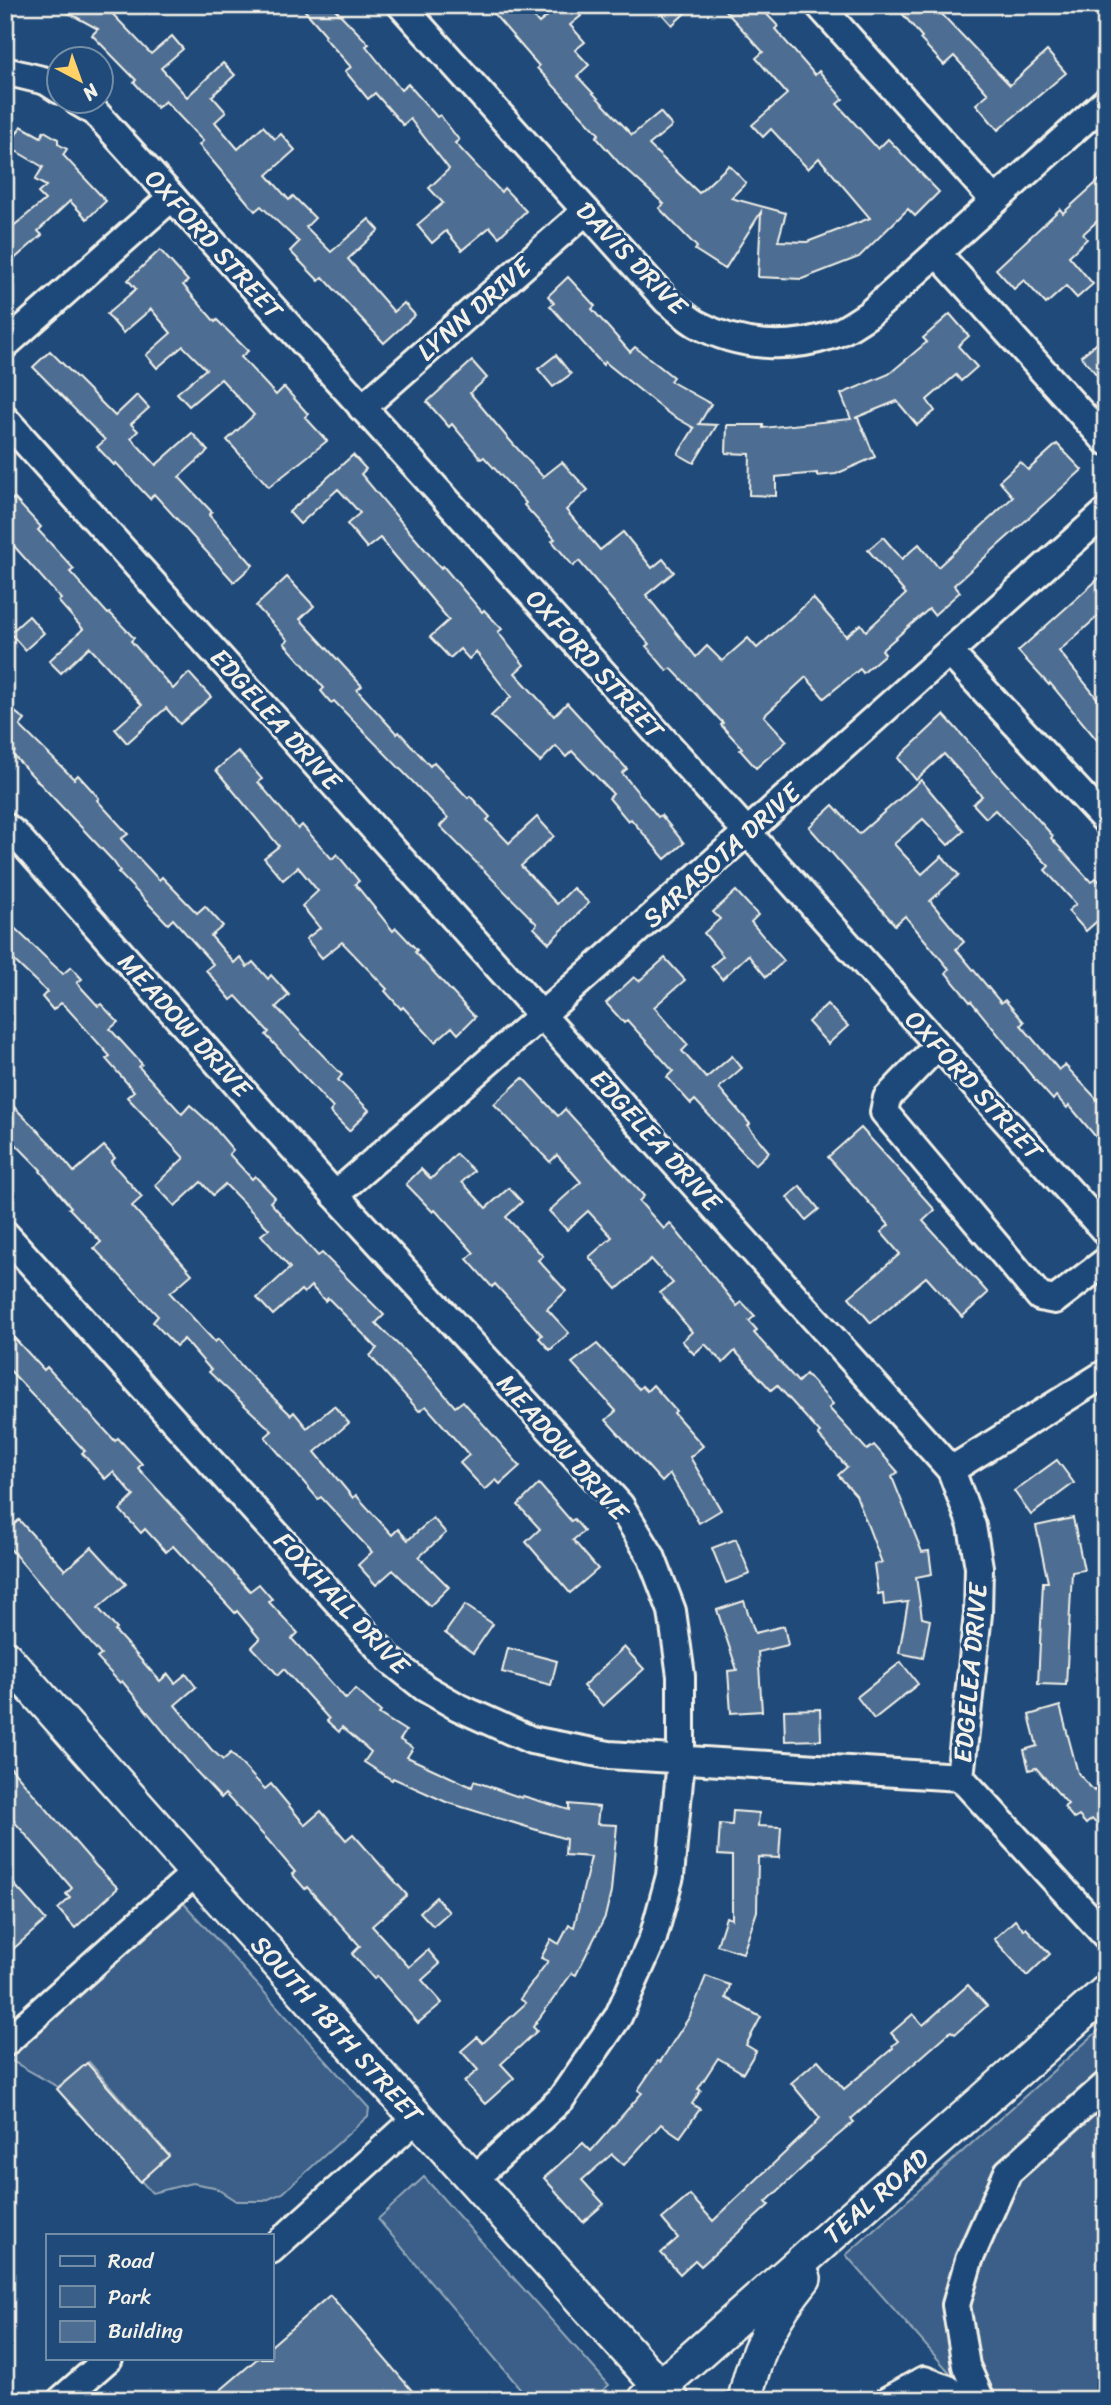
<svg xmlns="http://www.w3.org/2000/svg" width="1111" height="2405" viewBox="0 0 1111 2405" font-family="Sriracha,sans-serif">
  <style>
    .green { fill: #3a5f88; stroke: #97a8b8; stroke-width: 2 }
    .building { fill: #4d6e92; stroke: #f4f1e8; stroke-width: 2 }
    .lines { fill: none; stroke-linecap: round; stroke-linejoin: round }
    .minor-casing { stroke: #f4f1e8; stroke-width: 32 }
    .major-casing { stroke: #f4f1e8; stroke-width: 38 }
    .minor { stroke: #1f4a7a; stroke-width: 26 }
    .major { stroke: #1f4a7a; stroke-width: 33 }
    .labels { text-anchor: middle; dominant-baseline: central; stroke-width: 6; stroke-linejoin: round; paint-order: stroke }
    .street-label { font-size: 26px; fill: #f4f1e8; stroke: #1f4a7a }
  </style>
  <rect width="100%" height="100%" fill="#1f4a7a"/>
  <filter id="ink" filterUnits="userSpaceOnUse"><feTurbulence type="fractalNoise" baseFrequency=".0143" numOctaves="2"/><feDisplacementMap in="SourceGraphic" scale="14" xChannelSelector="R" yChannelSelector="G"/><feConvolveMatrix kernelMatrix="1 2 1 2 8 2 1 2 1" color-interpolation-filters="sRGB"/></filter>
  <g filter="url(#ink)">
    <g class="green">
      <path d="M179,1898L369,2108L368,2116L283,2193L264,2201H236L214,2187L192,2183L152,2193L141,2181L169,2155L89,2062L58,2087L5,2057Z"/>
      <path d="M1106,2024V2400H974L846,2255Z"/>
      <path d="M424,2177L609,2385L592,2400H517L524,2393L378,2219Z"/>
    </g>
    <g class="building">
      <path d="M54,5H104L151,54L172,36L183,49L161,68L187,97L223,63L235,75L212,96L226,112L215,122L238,149L263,126L275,139L281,134L295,150L267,175L289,200L293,196L315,218L306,227L331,252L369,219L379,230L348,259L394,312L404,303L415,315L384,343L323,277L319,281L290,251L299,242L261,206L255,211L199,145L203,141L165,101L157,108L134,82L136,80L92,35L98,29Z"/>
      <path d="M300,5H331L369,44L366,46L401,90L408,84L437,117L440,115L459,140L455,143L501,192L504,188L526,211L499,237L490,227L462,250L446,231L432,243L417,225L443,203L429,188L449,169L410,119L403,125L375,93L368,99L345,71L351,67L324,37L326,35Z"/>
      <path d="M486,5H523L539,23L561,5H572L581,16L570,25L585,42L575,50L589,65L577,76L632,135L660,112L672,126L649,145L699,193L729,165L746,183L731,198L786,213L778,241L807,242L870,218L819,158L808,169L771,129L763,137L752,125L787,94L756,58L763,52L720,5H758L778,26L775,29L815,75L819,71L843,99L837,104L878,149L888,139L939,192L915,216L908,209L859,257L802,279L758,277L761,212L725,269L695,250L697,247L659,208L664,204L620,164L596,137L599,134L537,68L539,66Z"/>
      <path d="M654,5H694L672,25Z"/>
      <path d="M895,5H933L1010,85L1047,51L1066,73L998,130L976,104L988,94L954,56L944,65L920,39L922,37Z"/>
      <path d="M21,126L41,137L44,131L58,139V144L67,149L63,155L106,201L87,219L70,201L38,231L42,235L5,267V233L45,200L38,193L46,186L35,180L43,167L9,147Z"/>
      <path d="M1106,174V213L1083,234L1087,239L1069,256L1093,284L1077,298L1066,286L1046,304L1024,280L1014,289L996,269L1060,209L1063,213Z"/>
      <path d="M160,250L188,281L183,285L215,322L217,320L248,351L241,357L276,395L284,387L308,414L305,417L327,441L269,487L227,440L254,415L221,379L189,406L177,393L206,369L183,346L157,368L146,355L171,333L151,309L123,333L107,314L136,289L128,280Z"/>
      <path d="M568,277L595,306L592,309L630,352L635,347L673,377L670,381L711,404L699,424L717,425L694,463L678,454L694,428L668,413L605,362L603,365L550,306L554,303L548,296Z"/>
      <path d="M950,314L969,336L958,346L977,367L961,381L956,375L927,400L935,411L917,425L897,401L855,418H858L875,457L836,474L817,476V473L776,477V496L749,495L750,454L726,453L727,425H763V428L851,419L841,394L889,374L927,342L923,338Z"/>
      <path d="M1106,336V386L1081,356Z"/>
      <path d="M50,351L115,416L137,395L149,408L131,424L138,431L131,438L156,465L192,433L208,451L179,477L212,512L209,515L253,565L234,582L154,494L150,499L116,463L114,465L97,447L105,440L33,367Z"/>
      <path d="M556,355L571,374L553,387L538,369Z"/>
      <path d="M472,361L487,378L470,393L506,436L543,477L562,462L588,490L566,510L600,550L623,532L652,568L663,559L674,572L646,595L696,657L707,646L722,661L748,638L757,648L813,598L846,636L861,624L866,631L906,594L868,550L883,537L902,559L919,544L938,567L1013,497L999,481L1020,462L1028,470L1057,444L1082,470L954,585L960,592L934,615L929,609L882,650L885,654L863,673L860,669L824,698L806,677L764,716L787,741L756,768L740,750L742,748L721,725L723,723L671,668L667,671L646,646L649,644L579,561L573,566L552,541L555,539L524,505L526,503L484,457L481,459L452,424L449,427L427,402Z"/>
      <path d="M353,455L366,469L361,474L408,530L441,568L443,566L482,612L484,610L502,629L498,632L524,665L515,673L554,716L567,703L627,769L622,773L658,817L661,815L684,843L665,859L631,819L628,821L609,798L613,794L572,751L566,757L556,746L540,762L491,716L511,697L476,652L469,659L460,649L450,658L430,637L449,620L380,538L367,548L347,524L360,513L338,489L300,524L289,512Z"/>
      <path d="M14,498L41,527L38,530L74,569L70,572L108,614L110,613L134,638L131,641L173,689L189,673L211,697L180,724L166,708L127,743L115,729L142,705L105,664L89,647L61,673L49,661L83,629L58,601L61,599L14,546L5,554V506Z"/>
      <path d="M1106,572V609L1059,651L1106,709V751L1050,683L1049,685L1018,651Z"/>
      <path d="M287,577L314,606L300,619L362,686L357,690L397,734L399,732L430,766L434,762L468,798L470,796L490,817L487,820L509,843L537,817L554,836L521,866L557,904L573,888L589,903L549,943L534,928L537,924L440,826L448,818L334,701L331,703L321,691L324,688L284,643L288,640L256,606Z"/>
      <path d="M29,616L44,633L25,650L10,633Z"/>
      <path d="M5,704L25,720L20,726L74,779L78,775L99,798L97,800L128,834L121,839L159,880L162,877L197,913L205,906L223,926L211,936L234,963L240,957L247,967L253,962L268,979L271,975L289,995L276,1007L342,1075L338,1080L369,1110L349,1131L330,1112L333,1108L266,1035L269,1032L236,996L231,1000L206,970L213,964L173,919L168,924L118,872L120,871L113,861L12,754L15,751L5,745Z"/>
      <path d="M944,715L1053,836L1051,838L1091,882L1096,878L1106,888V913L1086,931L1068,911L1076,904L1045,870L1049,866L995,810L986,818L973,804L982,796L944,754L916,780L898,758Z"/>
      <path d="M238,751L262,779L258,782L298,829L302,825L332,859L337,854L359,881L355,884L393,931L396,928L417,950L415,952L475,1017L458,1034L452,1027L435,1042L403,1007L401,1009L385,991L387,989L342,942L322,958L306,939L320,928L302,906L318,891L298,867L283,880L264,858L279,846L216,770Z"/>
      <path d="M921,780L964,831L948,845L923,819L894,844L922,874L942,856L959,875L930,901L964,942L956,949L1001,1003L1005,1000L1024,1022L1021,1025L1059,1070L1065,1065L1106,1109V1149L1069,1105L1067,1108L1056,1096L1053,1100L1035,1080L971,1001L970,1002L946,973L949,969L905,916L895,925L809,827L833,805L859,834Z"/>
      <path d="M736,891L758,915L751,922L784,961L766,977L748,955L722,979L711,966L723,956L704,933L720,919L713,912Z"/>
      <path d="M5,919L63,974L71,967L82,979L77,983L98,1006L101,1004L118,1022L110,1029L142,1064L139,1067L182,1114L190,1105L212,1125L233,1150L229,1154L252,1179L255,1176L275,1197L270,1202L318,1256L322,1253L384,1315L376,1323L424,1370L455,1407L463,1401L520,1466L500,1484L496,1480L485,1490L460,1463L469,1455L426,1406L419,1411L370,1356L377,1348L328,1298L325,1301L311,1286L304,1293L301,1290L273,1315L257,1298L290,1268L261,1235L269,1229L225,1184L213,1195L201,1182L175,1206L155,1185L184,1158L127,1097L134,1091L106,1059L110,1056L66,1007L61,1003L53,1010L42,997L47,992L5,952Z"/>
      <path d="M665,958L685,980L654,1007L688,1045L682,1051L706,1078L732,1056L742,1068L719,1088L750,1124L748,1126L769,1152L755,1165L695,1100L691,1104L667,1077L673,1071L627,1020L624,1023L606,1003L634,977L639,981Z"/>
      <path d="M827,1004L848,1026L828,1044L808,1022Z"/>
      <path d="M523,1078L558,1116L565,1109L644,1196L639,1201L664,1229L670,1223L737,1306L742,1302L755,1316L749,1321L757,1330L754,1333L798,1382L806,1374L833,1404L829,1408L867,1450L874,1445L898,1472L892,1477L922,1552L929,1551L932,1574L916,1577L922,1618L930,1620L923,1658L899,1653L908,1602L884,1605L883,1593L878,1594L874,1564L882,1563L856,1495L838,1475L847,1467L818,1435L820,1433L777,1385L771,1390L735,1351L723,1363L705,1344L694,1354L682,1341L692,1332L660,1293L673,1283L651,1259L617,1289L589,1257L612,1237L588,1211L567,1230L549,1211L581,1182L557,1155L550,1162L494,1104Z"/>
      <path d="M5,1098L50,1143L74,1172L104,1146L115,1158L111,1162L142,1197L132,1206L192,1274L170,1293L215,1342L218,1339L247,1372L291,1415L294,1412L307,1428L334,1406L349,1423L315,1452L353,1498L356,1495L392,1535L398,1529L408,1540L433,1518L446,1533L419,1557L449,1587L430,1606L393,1570L376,1585L358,1565L372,1552L321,1497L318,1499L265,1437L272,1431L209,1372L211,1370L184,1339L176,1346L153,1322L158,1316L94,1248L101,1242L69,1208L71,1207L40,1171L41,1170L5,1133Z"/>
      <path d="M861,1128L935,1210L923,1221L988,1293L962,1317L926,1277L871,1323L849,1297L900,1254L881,1232L889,1225L828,1157Z"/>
      <path d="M456,1154L474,1171L462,1182L486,1208L509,1188L522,1202L506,1217L543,1256L538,1260L566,1291L547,1309L569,1333L550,1350L539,1338L542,1335L495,1284L492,1287L467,1259L474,1253L435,1210L433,1212L406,1184L421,1169L431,1179Z"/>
      <path d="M800,1186L819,1209L806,1220L787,1197Z"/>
      <path d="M5,1328L44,1370L47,1367L115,1441L118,1438L142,1464L138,1468L250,1591L259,1584L272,1599L268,1601L298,1633L292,1639L346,1699L355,1689L381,1712L379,1714L406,1731L400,1740L413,1748L407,1757L472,1787L474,1781L522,1798L523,1796L569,1810V1804L599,1807L597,1824L617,1825L611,1892L605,1917L576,1975L572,1973L533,2027L537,2031L501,2064L514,2078L485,2104L464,2082L478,2070L461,2051L477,2037L483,2043L526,2003L520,1999L548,1961L541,1958L551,1939L559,1944L569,1925L574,1927L591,1857L565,1855L566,1839L446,1802L393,1778L392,1780L364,1762L371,1752L342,1727L339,1732L327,1721L329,1719L284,1669L278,1675L252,1647L260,1639L237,1611L235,1613L173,1546L166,1552L145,1529L141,1533L120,1510L134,1496L113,1472L105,1479L82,1453L85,1451L5,1365Z"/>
      <path d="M597,1344L639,1389L642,1386L647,1391L653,1385L676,1411L674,1413L703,1446L690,1457L721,1510L699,1523L670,1474L662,1482L606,1420L616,1411L572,1363Z"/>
      <path d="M1057,1460L1074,1483L1031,1515L1014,1491Z"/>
      <path d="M539,1484L571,1521L574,1519L584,1531L573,1540L598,1569L570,1593L526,1542L540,1529L518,1505Z"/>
      <path d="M1073,1518L1084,1570L1072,1572L1066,1685L1038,1684L1043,1582H1048L1036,1526Z"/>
      <path d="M19,1520L65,1570L92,1547L126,1584L98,1608L117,1629L115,1631L160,1681L168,1674L175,1683L186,1674L196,1687L175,1705L211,1749L223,1760L231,1753L265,1789L271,1784L305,1825L321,1811L346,1840L353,1834L407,1895L372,1926L409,1967L428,1950L440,1964L422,1980L442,2003L418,2023L377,1976L374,1979L352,1954L360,1946L307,1887L305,1889L292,1874L295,1872L268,1840L225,1794L221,1798L195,1770L122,1681L120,1683L97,1658L101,1655L5,1543V1532Z"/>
      <path d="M736,1539L750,1574L726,1583L712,1548Z"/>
      <path d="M744,1601L755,1633L784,1626L788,1645L758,1652L762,1711L731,1713L728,1671L737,1670L717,1610Z"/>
      <path d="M465,1605L493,1624L473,1653L445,1633Z"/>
      <path d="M624,1647L644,1669L603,1706L583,1686Z"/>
      <path d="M508,1648L557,1661L551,1685L502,1672Z"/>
      <path d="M901,1662L918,1684L874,1719L857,1697Z"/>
      <path d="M1060,1706L1078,1773L1094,1791L1106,1780V1834L1092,1819L1086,1824L1079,1816L1074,1819L1064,1807L1068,1804L1036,1768L1029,1770L1024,1750L1037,1746L1029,1715Z"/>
      <path d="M820,1709L821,1740L785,1741L784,1710Z"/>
      <path d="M5,1761L96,1866L118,1888L75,1928L58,1909L70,1898L66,1894L72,1888L5,1811Z"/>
      <path d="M733,1811L759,1813L758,1826L781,1827L779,1858L758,1857L757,1911L743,1953L717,1945L726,1917L732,1919V1856L718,1855L720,1824L732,1825Z"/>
      <path d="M5,1874L46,1920L12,1950L5,1941Z"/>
      <path d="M436,1897L449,1912L433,1926L420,1912Z"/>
      <path d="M1015,1920L1024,1930L1026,1928L1050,1954L1027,1976L994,1939Z"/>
      <path d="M706,1976L730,1985L726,1998L761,2017L746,2045L756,2051L743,2073L718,2058L698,2089L701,2090L692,2104L700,2109L680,2137L661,2124L624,2165L612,2154L582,2180L604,2204L583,2222L544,2178L583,2143L591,2151L642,2093L638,2090L658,2061L660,2062L690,2016Z"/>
      <path d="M968,1985L987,2006L955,2034L951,2031L851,2119L854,2122L811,2158L812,2159L766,2202L769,2205L701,2266L695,2260L680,2274L661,2253L678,2238L662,2219L690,2195L713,2221L812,2127L820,2118L791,2083L818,2060L844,2089L893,2048L892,2046L898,2041L891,2033L913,2014L923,2025Z"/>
      <path d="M87,2063L169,2156L140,2182L57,2089Z"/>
      <path d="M330,2295L420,2400H209L258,2358H271V2346Z"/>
    </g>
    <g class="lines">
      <g class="minor-casing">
        <g id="minor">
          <path d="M401,5L667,301C677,308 686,318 697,324C739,347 788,350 832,335C845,331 858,321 869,314L1106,101"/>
          <path d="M819,5L994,200"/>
          <path d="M5,71L46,81L60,90"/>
          <path d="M78,102L95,112L172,197L747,832L1106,1232"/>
          <path d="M937,253L1106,441"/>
          <path d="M5,345L172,197"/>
          <path d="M362,408L586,211"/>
          <path d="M5,419L951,1470L972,1526L979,1567L978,1614L960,1777L1106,1936"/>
          <path d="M949,652L1106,821"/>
          <path d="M5,826L16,835L335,1195L620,1505L651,1556L672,1611L681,1676V1760L670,1876L653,1938L618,2017L561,2099L473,2180"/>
          <path d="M938,1045L887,1098L884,1112L1040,1297L1055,1300L1106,1261"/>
          <path d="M335,1195L543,1014L1106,512"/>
          <path d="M5,1234L390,1660L425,1688L458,1707L531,1740L609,1755L960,1777"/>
          <path d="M951,1470L1106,1373"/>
          <path d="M5,2043L196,1872"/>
          <path d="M271,2250L417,2118"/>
          <path d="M61,2400L109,2358"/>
          <path d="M888,2400L924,2380L948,2389L960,2400"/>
          <path d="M981,2400L966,2366L956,2305L969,2260L1008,2172L1106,2085"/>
        </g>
      </g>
      <g class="major-casing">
        <g id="major">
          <path d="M5,1657L196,1872L672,2400"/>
          <path d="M645,2400L1106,1992"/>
          <path d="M745,2400C754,2352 774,2315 804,2278"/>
        </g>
      </g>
      <use href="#minor" class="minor"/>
      <use href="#major" class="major"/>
    </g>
  </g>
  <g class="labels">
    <g class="street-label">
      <text transform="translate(214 244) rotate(48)">OXFORD STREET</text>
      <text transform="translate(632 258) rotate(46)">DAVIS DRIVE</text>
      <text transform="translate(474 309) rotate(-41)">LYNN DRIVE</text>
      <text transform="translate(595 664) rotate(48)">OXFORD STREET</text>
      <text transform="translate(276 719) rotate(48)">EDGELEA DRIVE</text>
      <text transform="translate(721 855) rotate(-42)">SARASOTA DRIVE</text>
      <text transform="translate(185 1025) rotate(48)">MEADOW DRIVE</text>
      <text transform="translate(974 1085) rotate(48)">OXFORD STREET</text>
      <text transform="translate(656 1140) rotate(48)">EDGELEA DRIVE</text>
      <text transform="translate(563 1447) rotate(49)">MEADOW DRIVE</text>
      <text transform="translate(342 1603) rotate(47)">FOXHALL DRIVE</text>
      <text transform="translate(970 1673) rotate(-85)">EDGELEA DRIVE</text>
      <text transform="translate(337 2029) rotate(48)">SOUTH 18TH STREET</text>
      <text transform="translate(876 2196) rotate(-41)">TEAL ROAD</text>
    </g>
  </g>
  <rect width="1111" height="2405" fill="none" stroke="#1f4a7a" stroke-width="28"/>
  <rect x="14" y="14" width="1083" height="2377" fill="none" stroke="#f4f1e8" stroke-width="2.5" filter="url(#ink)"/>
  <rect x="46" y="2234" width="228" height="126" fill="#1f4a7a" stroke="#748da6" stroke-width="2"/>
  <rect x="60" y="2256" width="35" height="10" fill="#1f4a7a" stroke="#748da6" stroke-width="2"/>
  <text x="108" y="2268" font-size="21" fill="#f4f1e8">Road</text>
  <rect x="60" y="2286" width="35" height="21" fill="#3a5f88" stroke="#748da6" stroke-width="2"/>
  <text x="108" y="2304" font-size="21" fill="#f4f1e8">Park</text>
  <rect x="60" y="2321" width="35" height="21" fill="#4d6e92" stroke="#748da6" stroke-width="2"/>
  <text x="108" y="2338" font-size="21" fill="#f4f1e8">Building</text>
  <g transform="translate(80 80) rotate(139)"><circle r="33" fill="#1f4a7a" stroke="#748da6" stroke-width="2"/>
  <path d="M0-5L12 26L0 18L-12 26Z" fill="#ffd166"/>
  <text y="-10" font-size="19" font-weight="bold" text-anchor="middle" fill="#f4f1e8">N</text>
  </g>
</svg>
